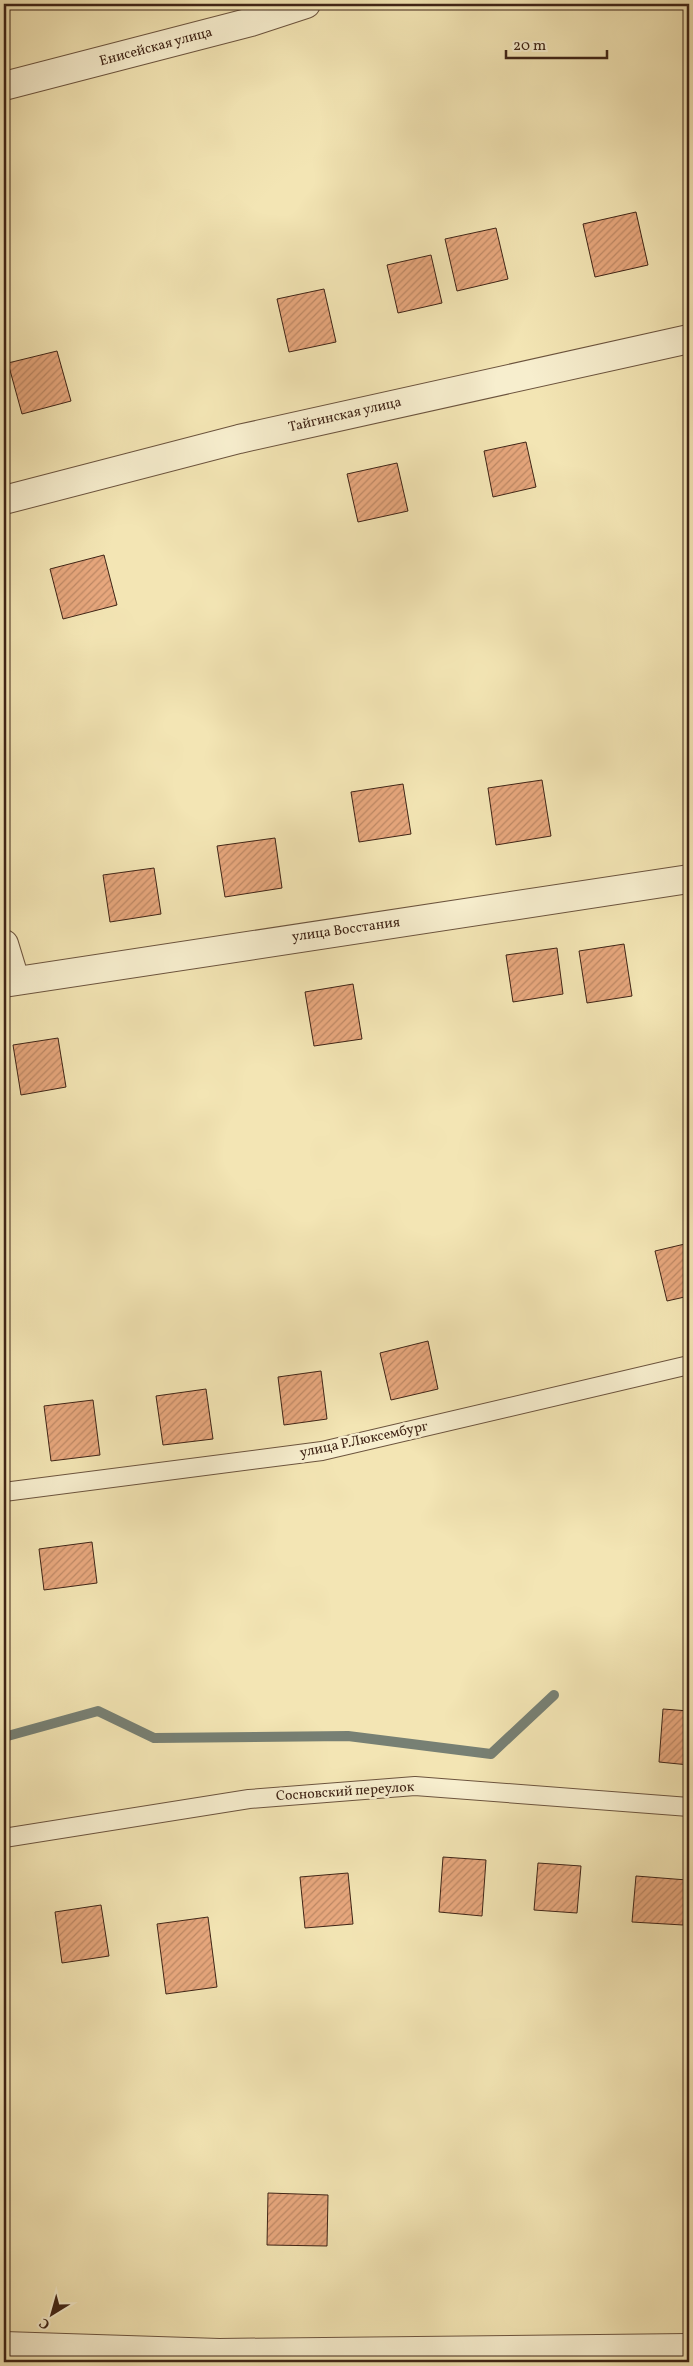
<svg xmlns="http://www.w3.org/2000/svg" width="693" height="2366" viewBox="0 0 693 2366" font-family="Vollkorn,serif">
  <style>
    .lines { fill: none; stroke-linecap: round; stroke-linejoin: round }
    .stream { stroke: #778074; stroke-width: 10 }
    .building { fill: url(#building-hatch); stroke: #3f2416 }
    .lane-casing { stroke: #6c543e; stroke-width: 20 }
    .street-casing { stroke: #6c543e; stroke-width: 30 }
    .lane { stroke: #f7eece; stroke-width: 18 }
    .street { stroke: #f7eece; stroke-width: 28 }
    .labels { text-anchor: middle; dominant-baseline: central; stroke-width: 5; stroke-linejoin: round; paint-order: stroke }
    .street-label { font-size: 14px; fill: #3f2416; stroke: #f7eece }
  </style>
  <defs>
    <pattern id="building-hatch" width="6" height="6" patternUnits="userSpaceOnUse" patternTransform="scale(1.25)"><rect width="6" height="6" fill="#e7a77d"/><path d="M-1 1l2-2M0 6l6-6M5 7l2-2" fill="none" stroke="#bd8865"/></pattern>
  </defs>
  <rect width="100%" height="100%" fill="#f3e5b4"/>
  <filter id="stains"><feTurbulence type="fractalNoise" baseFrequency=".004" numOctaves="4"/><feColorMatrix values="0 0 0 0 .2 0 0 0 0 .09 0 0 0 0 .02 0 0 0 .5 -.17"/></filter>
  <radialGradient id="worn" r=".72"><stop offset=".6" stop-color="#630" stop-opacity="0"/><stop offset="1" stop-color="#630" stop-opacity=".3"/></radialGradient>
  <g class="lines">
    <path class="stream" d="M4,1737L98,1711L154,1738L348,1736L491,1754L554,1695"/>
  </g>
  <g class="building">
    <path d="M636,212L648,265L595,277L583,224Z"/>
    <path d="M496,228L508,279L457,291L445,239Z"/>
    <path d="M431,255L442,303L398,313L387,265Z"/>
    <path d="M324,289L336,342L289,352L277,299Z"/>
    <path d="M57,351L71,401L22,414L8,363Z"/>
    <path d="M526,442L536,487L493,497L484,451Z"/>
    <path d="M397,463L408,511L358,522L347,474Z"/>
    <path d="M104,555L117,605L63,619L50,569Z"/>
    <path d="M542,780L551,836L496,845L488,788Z"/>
    <path d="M403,784L411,834L359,842L351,792Z"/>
    <path d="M275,838L282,888L225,897L217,846Z"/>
    <path d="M154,868L161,914L110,922L103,875Z"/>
    <path d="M624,944L632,996L587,1003L579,951Z"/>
    <path d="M557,948L563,994L513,1002L506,955Z"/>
    <path d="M353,984L362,1039L314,1046L305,992Z"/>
    <path d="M58,1038L66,1087L21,1095L13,1045Z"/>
    <path d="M689,1243V1296L667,1301L655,1251Z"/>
    <path d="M428,1341L438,1389L391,1400L380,1353Z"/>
    <path d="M321,1371L327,1419L284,1425L278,1377Z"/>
    <path d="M206,1389L213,1439L163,1445L156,1396Z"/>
    <path d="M93,1400L100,1455L51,1461L44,1406Z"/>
    <path d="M92,1542L97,1583L44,1590L39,1549Z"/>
    <path d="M663,1709L689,1711V1765L659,1762Z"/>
    <path d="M443,1857L486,1860L482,1916L439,1912Z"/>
    <path d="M538,1863L581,1866L577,1913L534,1910Z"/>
    <path d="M348,1873L353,1924L305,1928L300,1877Z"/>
    <path d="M636,1876L687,1880L683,1925L632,1922Z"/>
    <path d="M101,1905L109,1956L62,1963L55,1912Z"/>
    <path d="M208,1917L217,1987L166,1994L157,1924Z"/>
    <path d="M268,2193L328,2195L327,2246L267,2245Z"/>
  </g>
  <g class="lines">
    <g class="lane-casing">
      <g id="lane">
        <path d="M4,1492L322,1451L689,1365"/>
        <path d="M4,1838L249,1799L415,1786L689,1807"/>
      </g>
    </g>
    <g class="street-casing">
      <g id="street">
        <path d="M4,86L251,22L306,4"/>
        <path d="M4,500L239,439L689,339"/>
        <path d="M4,944L15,980"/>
        <path d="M4,983L689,879"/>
        <path d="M4,2346L219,2353L689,2348"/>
      </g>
    </g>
    <use href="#lane" class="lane"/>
    <use href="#street" class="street"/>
  </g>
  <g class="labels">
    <g class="street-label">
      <text transform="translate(156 47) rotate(-15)">Енисейская улица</text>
      <text transform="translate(345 415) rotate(-13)">Тайгинская улица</text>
      <text transform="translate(346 930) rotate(-8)">улица Восстания</text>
      <text transform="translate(364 1440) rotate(-12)">улица Р.Люксембург</text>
      <text transform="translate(345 1792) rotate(-4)">Сосновский переулок</text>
    </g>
  </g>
  <rect width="693" height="2366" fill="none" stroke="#f3e5b4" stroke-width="20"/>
  <rect x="5" y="5" width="683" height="2356" fill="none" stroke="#3f2416" stroke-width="2.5"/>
  <rect x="10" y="10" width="673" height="2346" fill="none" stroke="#3f2416"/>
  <g transform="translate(52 2314) rotate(217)" stroke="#f7eece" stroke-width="4" paint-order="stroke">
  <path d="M0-4L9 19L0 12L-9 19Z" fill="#3f2416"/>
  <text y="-8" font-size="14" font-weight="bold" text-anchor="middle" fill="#3f2416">С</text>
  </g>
  <path d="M506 50v8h101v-8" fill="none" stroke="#3f2416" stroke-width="2.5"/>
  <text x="513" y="50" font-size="15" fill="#3f2416" stroke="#f7eece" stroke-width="4" paint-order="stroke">20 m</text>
  <rect width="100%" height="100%" filter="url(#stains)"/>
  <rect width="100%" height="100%" fill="url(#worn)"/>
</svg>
